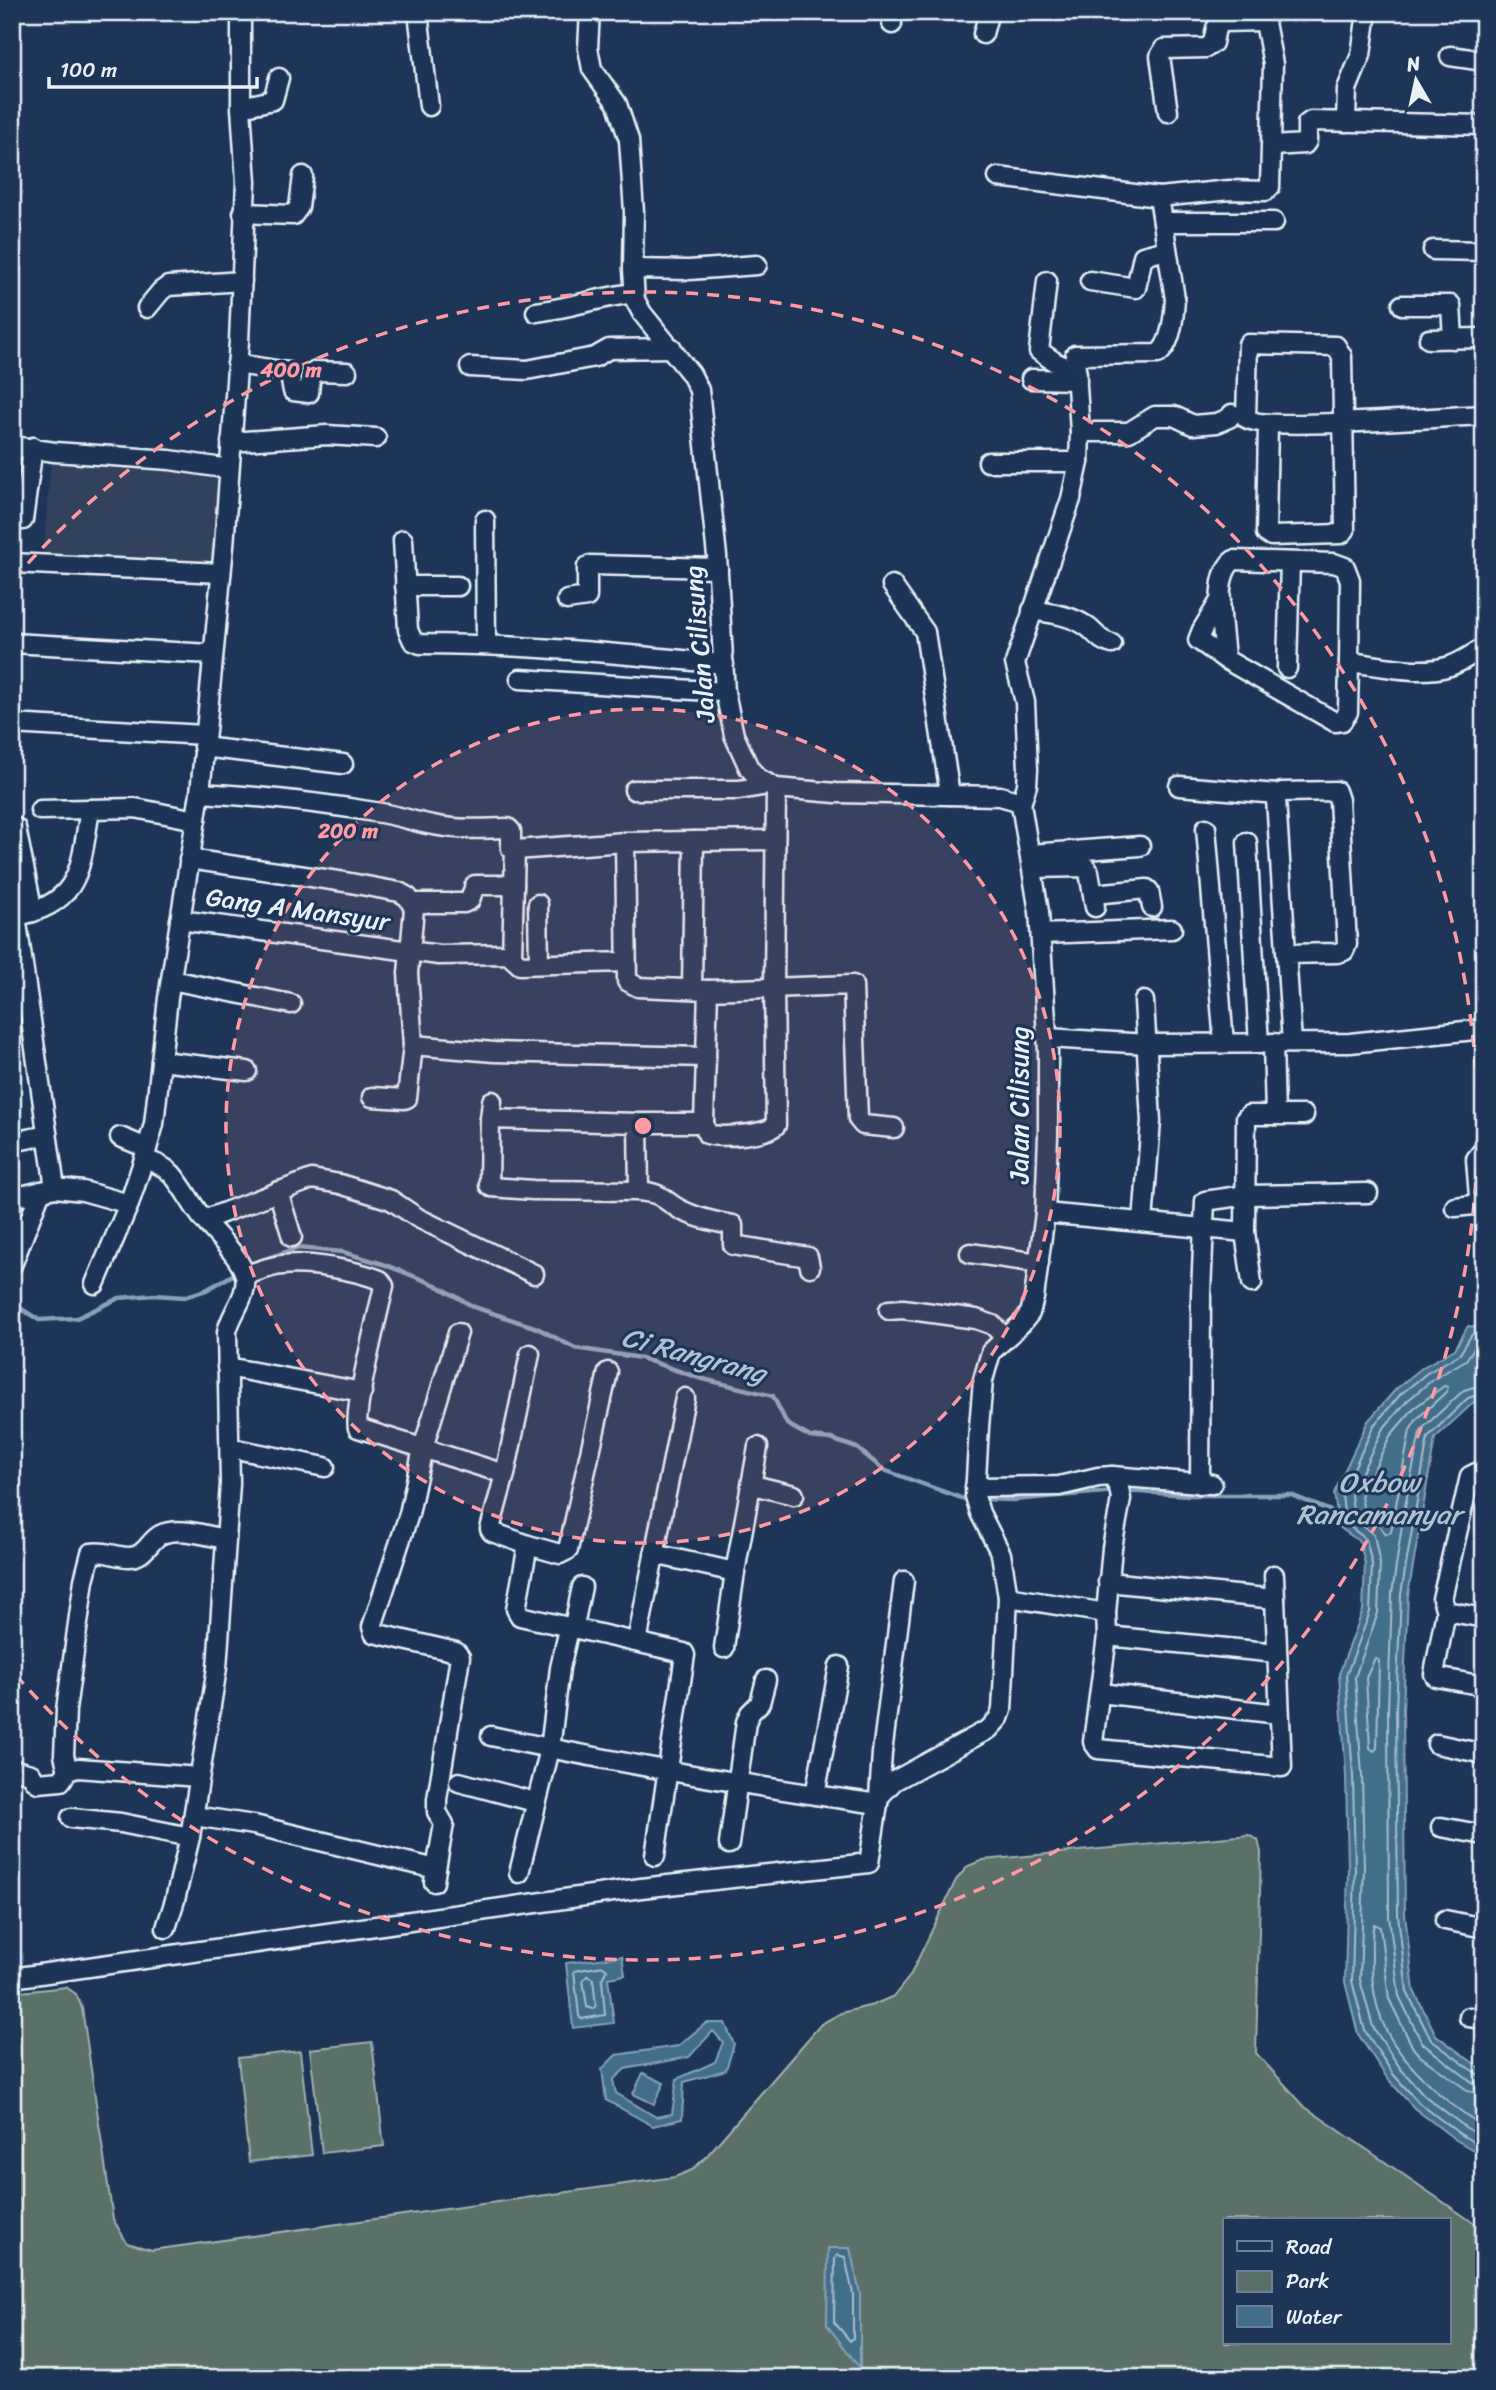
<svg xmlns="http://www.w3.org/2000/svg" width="1496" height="2390" viewBox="0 0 1496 2390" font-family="Sriracha,sans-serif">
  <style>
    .built { fill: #30425c }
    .green { fill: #5b6f6a; stroke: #a2b0b1; stroke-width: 2; fill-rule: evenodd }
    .water { fill: #436e8a; stroke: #85a2b6; stroke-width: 2; fill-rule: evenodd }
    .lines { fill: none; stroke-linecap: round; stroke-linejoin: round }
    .shore { stroke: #a6bdcc; stroke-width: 2 }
    .stream { stroke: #85a2b6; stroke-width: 4.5 }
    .street-casing { stroke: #e8f1f8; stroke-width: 23 }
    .street { stroke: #1d3557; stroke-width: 18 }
    .ring { fill: none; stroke: #ff9aa2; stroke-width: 3.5; stroke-dasharray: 12 9 }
    .labels { text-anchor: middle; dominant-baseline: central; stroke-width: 6; stroke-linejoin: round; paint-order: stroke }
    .street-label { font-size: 26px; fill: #e8f1f8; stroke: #1d3557 }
    .water-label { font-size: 28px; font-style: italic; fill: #aec3d2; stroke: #1d3557 }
    .centre { fill: #ff9aa2; stroke: #1d3557; stroke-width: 3.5 }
    .ring-label { font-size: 21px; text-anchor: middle; font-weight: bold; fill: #ff9aa2; stroke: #1d3557; stroke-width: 6; stroke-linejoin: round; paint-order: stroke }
  </style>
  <rect width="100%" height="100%" fill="#1d3557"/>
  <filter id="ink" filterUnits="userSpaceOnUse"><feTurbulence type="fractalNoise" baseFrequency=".0143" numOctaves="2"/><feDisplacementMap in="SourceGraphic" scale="14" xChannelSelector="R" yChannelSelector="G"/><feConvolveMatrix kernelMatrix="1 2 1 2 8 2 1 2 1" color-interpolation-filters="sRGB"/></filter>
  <g filter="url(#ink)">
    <path class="built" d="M51,461L220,475L216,566L43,556Z"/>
    <g class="green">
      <path d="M1249,1835L1258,1840L1261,1852L1256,2053L1305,2107L1484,2230V2378H12V1993L66,1987L76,1994L82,2008L113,2219L127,2243L152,2250L675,2177L692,2170L705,2158L821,2024L841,2013L873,2005L894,1996L910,1976L956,1880L968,1866L983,1860ZM1225,2220H1449V2343H1225Z"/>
      <path d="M372,2042L384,2146L322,2153L310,2049Z"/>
      <path d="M300,2051L312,2155L249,2162L238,2058Z"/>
    </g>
    <g class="water">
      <path d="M1468,1326L1484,1328V1398L1473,1403L1435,1438L1408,1595L1403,1710L1405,1914L1414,1991L1436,2035L1484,2071V2156L1456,2140L1414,2108L1387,2078L1358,2034L1345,1982L1348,1869L1346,1776L1339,1674L1363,1610L1365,1564L1360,1542L1339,1527L1334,1493L1368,1421L1396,1389L1423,1367L1455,1349Z"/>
      <path d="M622,1956L625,1975L608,1978L614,2023L573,2028L566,1963Z"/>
      <path d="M706,2023H725L734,2044L726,2070L684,2082L682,2119L653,2126L606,2100L602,2069L616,2055L678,2046ZM713,2031L723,2042L715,2062L677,2079L672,2114L656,2117L616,2093L613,2080L625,2069L689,2057Z"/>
      <path d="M643,2073L664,2083L654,2104L633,2094Z"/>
      <path d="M828,2248H850L860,2294V2368L827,2325Z"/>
    </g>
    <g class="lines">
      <g class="shore">
        <path d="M1484,1334H1472L1460,1354L1427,1373L1401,1394L1374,1425L1342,1494L1345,1523L1366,1539L1372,1564L1370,1612L1346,1676L1353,1776L1355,1869L1352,1981L1365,2031L1393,2074L1419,2103L1460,2134L1484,2148"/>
        <path d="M1484,1343L1477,1344L1466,1360L1432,1380L1407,1401L1382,1430L1351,1495L1354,1518L1374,1535L1380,1564L1378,1613L1355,1677L1362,1775L1364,1869L1360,1980L1373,2027L1400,2068L1425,2096L1465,2127L1484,2138"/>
        <path d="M1484,1384L1464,1390L1424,1427L1420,1433L1404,1511L1392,1594L1388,1709L1389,1916L1399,1996L1422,2043L1472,2082L1484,2085"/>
        <path d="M1444,1386L1448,1387L1447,1391L1417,1419L1410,1430L1391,1532L1386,1534L1378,1524L1364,1512L1361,1496L1390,1436L1414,1408Z"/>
        <path d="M1484,1393L1468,1398L1428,1437L1401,1594L1396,1709L1398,1915L1407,1992L1431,2040L1477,2074L1484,2076"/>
        <path d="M1375,1658L1379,1661L1377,1748L1374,1751L1370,1748L1366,1678Z"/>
        <path d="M603,1966L607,1969L602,1979L605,2015L581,2019L579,2016L574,1971Z"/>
        <path d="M587,1976L593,1979L596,2006L593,2009L587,2007L583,1980Z"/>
        <path d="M1484,2095L1467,2090L1420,2056L1413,2048L1389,1999L1380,1927L1374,1924C1371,1934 1372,1946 1372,1957C1371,1979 1374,2000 1382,2021C1397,2060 1448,2106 1484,2126"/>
        <path d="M837,2255L845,2257L853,2294V2338L850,2341L834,2322L835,2259Z"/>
      </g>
      <g class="stream">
        <path d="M247,1265L298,1248L343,1252L383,1264L436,1285L474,1307L537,1328L575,1348L641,1358L699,1378L773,1396L787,1424L810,1437L831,1439L857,1448L884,1470L964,1499H971"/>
        <path d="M12,1303L39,1320L77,1318L119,1298L154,1295L184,1297L206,1290L240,1271"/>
        <path d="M1123,1491L1191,1495H1291L1341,1515"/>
        <path d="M980,1499L1013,1500L1115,1491"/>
      </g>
      <g class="street-casing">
        <g id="street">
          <path d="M418,12L429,106"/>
          <path d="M891,12L892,24"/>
          <path d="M983,34L989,12"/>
          <path d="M1450,56L1484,61"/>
          <path d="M241,107L273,100L279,78"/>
          <path d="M1168,112L1160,56L1164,49L1206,48L1213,43L1216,28L1223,22L1264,21"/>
          <path d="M1346,122L1347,89L1361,55L1367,12"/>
          <path d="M1272,146L1305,144L1307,141V124L1311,121L1484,125"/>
          <path d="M998,177L1159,197"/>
          <path d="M243,213L293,215L299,207L303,176"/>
          <path d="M1163,222H1274"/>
          <path d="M1433,250L1484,251"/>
          <path d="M633,269L689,270L757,265"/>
          <path d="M1047,281L1039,351L1055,362L1077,373"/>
          <path d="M1090,281L1136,288L1143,256L1166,250"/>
          <path d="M1402,305H1451L1453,339"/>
          <path d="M147,308L161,291L168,286L242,281"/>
          <path d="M536,312C569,308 601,297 634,293"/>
          <path d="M1429,339L1484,338"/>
          <path d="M237,364L289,372L293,391L309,393L311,374L316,371L347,372"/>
          <path d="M470,367L527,370L595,357L609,349L672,348"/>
          <path d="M1031,379L1077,380"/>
          <path d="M1268,424L1266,533L1271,536L1341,534L1345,530L1342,356L1336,346L1248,344L1246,418C1260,432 1451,416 1484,415"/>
          <path d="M1080,432H1129L1155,416H1174L1193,425L1217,423L1229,418L1232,414"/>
          <path d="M231,442L327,435L376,438"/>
          <path d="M12,446L55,452L170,460L229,469"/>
          <path d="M988,462H1079"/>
          <path d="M23,520L33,447"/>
          <path d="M485,520L486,644"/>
          <path d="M403,540L408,630L413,641L420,644C522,644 623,654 724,664"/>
          <path d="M1234,560L1334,563L1345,567L1350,580L1349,662L1348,712L1342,721L1335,722L1225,659C1224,634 1211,576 1234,560Z"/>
          <path d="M12,563L221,573"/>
          <path d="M892,585L925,632L950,795"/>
          <path d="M405,586H458"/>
          <path d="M1221,599L1202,630L1198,640L1225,659"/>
          <path d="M567,600L587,597V567L590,565L718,568"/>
          <path d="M1032,610C1050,613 1069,615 1085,625C1097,633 1097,640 1112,644"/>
          <path d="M12,643L211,654"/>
          <path d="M1349,662C1380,665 1419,676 1450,666C1462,662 1473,654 1484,647"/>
          <path d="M1287,668L1290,562"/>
          <path d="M520,679L725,692"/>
          <path d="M12,724L204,735"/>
          <path d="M203,747L343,764"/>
          <path d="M1179,786L1277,794"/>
          <path d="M634,790H739L768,785"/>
          <path d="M200,793C261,796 321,803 381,813C399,816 416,822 433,825C458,830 483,829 508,828L511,831V848L515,850L625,842"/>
          <path d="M1021,804L1027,785L1028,769L1025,702L1015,663L1071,499L1079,462L1080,432L1075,355L1158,354C1172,344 1174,315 1175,299L1159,197L1230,190L1266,191L1270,187L1273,64L1263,12"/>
          <path d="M40,810L90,809"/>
          <path d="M16,828L33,912"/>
          <path d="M1206,828L1224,1043"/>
          <path d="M694,841L775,840"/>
          <path d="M1247,842L1259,1044"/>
          <path d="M1031,854L1140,846"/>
          <path d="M189,859L345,882L399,892L408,897L414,909L408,973L413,1045L494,1052L706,1057"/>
          <path d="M1033,868L1086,867L1089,872L1095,907"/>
          <path d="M1093,894L1147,889L1149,891L1152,907"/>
          <path d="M412,903H464L470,900L475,885H514"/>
          <path d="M538,904L539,964"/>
          <path d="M16,916L55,1188"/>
          <path d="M12,917C82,904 80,869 90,809L135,808L196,820"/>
          <path d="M180,920L439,955L508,954L520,965L626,962"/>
          <path d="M1041,934L1172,929"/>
          <path d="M1286,954L1337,953L1344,951L1347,944L1339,800L1336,791L1282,792L1277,794L1276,799L1292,1043"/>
          <path d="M512,956L515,850"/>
          <path d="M171,980L291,1004"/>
          <path d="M708,990L853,985L858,1119L863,1125L894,1128"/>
          <path d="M1047,1038L1148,1044L1350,1043L1484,1029"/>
          <path d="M1273,1043L1275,1115"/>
          <path d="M161,1061L247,1071"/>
          <path d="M372,1097L404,1099L407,1098L413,1045"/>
          <path d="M490,1119L492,1101"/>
          <path d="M638,1123L490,1119L489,1185L491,1187L533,1190L639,1191L638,1123H704L708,990L638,987L627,981L625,842L694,841L692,989"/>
          <path d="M704,1123L707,1134C721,1138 768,1135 776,1125L774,986L776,788"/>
          <path d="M120,1137L147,1148"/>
          <path d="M12,1142L47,1135"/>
          <path d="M278,1191L292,1237"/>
          <path d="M639,1191C664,1194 659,1197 679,1209C696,1218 714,1222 733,1225V1245L808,1257L810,1267"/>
          <path d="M12,1198L55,1188L83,1191L129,1204"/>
          <path d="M1455,1207L1474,1205L1479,1197L1476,1159L1484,1149"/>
          <path d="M1045,1213L1245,1232"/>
          <path d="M204,1220L312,1179L340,1184L391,1200L418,1218L534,1274"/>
          <path d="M1143,1222L1151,1121L1144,1001"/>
          <path d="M970,1253L1039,1263"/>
          <path d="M12,1265L41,1191"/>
          <path d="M245,1275C257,1272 270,1266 282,1265C309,1262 355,1270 380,1280L384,1286C379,1310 353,1410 358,1428L505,1474"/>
          <path d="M1252,1283L1245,1232L1246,1118L1249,1115H1304"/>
          <path d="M95,1284L129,1204L144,1159"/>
          <path d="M889,1310L903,1309L976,1319L993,1325L1005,1338"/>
          <path d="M530,1354L505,1474L490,1529L492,1532L528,1545L516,1609L520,1616L684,1653L685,1655L655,1856"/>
          <path d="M227,1367L362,1392"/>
          <path d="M231,1448L325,1467"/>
          <path d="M1484,1475L1476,1473L1470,1476L1442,1599L1446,1611L1484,1618"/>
          <path d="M1112,1476L1119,1488L1121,1499L1112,1548L1106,1613L1107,1636L1093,1742L1098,1749L1282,1767L1274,1575"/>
          <path d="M1200,1484L1201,1293L1205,1201L1246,1195L1368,1193"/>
          <path d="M753,1485L794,1495"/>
          <path d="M975,1487L1059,1486L1098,1477L1112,1476L1212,1484"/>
          <path d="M528,1545L560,1554L568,1550L608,1372"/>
          <path d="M654,1554L735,1572"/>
          <path d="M1108,1582L1275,1599"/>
          <path d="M1008,1597L1106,1613"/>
          <path d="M1446,1611L1434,1674L1436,1677L1484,1686"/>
          <path d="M573,1630L582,1587"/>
          <path d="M1107,1636L1277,1653"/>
          <path d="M637,1642L685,1398"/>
          <path d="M724,1648L735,1572L758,1447"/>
          <path d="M1100,1693L1279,1714"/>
          <path d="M491,1736C619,1763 748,1786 878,1804"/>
          <path d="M1437,1744L1484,1754"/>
          <path d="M12,1769L31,1774L35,1781L38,1783L61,1781L68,1771L78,1768L199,1777"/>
          <path d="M68,1771L64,1755L66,1710L84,1580L91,1553C104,1550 116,1557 129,1557C145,1557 149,1541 160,1535C178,1526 207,1536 226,1539"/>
          <path d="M459,1782L535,1802"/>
          <path d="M815,1795L839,1666"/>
          <path d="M879,1797L882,1753L904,1581"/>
          <path d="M194,1816L254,1825L436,1869L434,1882"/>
          <path d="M71,1818L121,1823L190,1837"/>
          <path d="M1441,1827L1484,1835"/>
          <path d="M729,1844L746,1722L750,1713L760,1703L766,1680"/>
          <path d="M436,1869L444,1824L437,1812V1799L460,1657L456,1652L374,1633L372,1627L409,1514L423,1448L458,1333"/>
          <path d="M519,1873L550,1749L560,1668L569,1629"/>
          <path d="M1445,1920L1484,1928"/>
          <path d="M166,1928L175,1900L190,1837L217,1668L230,1484L227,1332C230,1314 249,1295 245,1276C241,1257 215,1234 203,1219C192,1205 184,1188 172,1174C164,1166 155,1163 144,1159L154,1124L168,998L200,793L224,546L239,341L246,182L241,108V12"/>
          <path d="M12,1978L641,1888L869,1863L879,1797L894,1781L989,1729L999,1718L1002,1710L1008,1597L1001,1554L980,1513L975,1496L979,1427L983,1380L991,1352L1023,1322L1030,1313L1034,1298L1045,1213L1048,1135V1051L1039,912L1021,804L1014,800L1000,796L836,793L776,788L758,778L749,768L734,735L725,692L717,556L699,390L691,374L642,313L635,300L633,269L634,212L629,140L617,104L592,69L588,48L590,12"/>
          <path d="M1469,2017L1484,2019"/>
        </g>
      </g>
      <use href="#street" class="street"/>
    </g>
  </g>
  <circle cx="643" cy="1126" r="417" fill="#ff9aa2" fill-opacity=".12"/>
  <g class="ring">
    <circle cx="643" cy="1126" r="417"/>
    <path d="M14 579A834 834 0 1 1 14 1673"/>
  </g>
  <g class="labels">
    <g class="street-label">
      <text transform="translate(699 644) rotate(-95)">Jalan Cilisung</text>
      <text transform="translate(298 909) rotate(8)">Gang A Mansyur</text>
      <text transform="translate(1019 1105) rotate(-90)">Jalan Cilisung</text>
    </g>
    <g class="water-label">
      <text transform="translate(694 1355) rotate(15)">Ci Rangrang</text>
      <text x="1379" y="1482">Oxbow<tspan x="1379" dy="32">Rancamanyar</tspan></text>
    </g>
  </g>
  <circle cx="643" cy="1126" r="10" class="centre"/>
  <g class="ring-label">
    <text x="291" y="377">400 m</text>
    <text x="348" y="838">200 m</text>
  </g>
  <rect width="1496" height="2390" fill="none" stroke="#1d3557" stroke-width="42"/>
  <rect x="21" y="21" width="1454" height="2348" fill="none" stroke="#e8f1f8" stroke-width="2.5" filter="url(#ink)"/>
  <rect x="1223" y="2218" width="228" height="126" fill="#1d3557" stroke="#6e8097" stroke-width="2"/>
  <rect x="1237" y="2241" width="35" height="10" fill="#1d3557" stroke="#6e8097" stroke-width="2"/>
  <text x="1286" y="2254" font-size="21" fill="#e8f1f8">Road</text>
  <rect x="1237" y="2271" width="35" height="21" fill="#5b6f6a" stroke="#6e8097" stroke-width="2"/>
  <text x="1286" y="2288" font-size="21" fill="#e8f1f8">Park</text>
  <rect x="1237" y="2306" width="35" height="21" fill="#436e8a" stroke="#6e8097" stroke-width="2"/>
  <text x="1286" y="2324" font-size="21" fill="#e8f1f8">Water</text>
  <g transform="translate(1416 80) rotate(351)" stroke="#1d3557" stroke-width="5" paint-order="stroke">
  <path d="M0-5L12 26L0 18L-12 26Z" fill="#e8f1f8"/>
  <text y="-10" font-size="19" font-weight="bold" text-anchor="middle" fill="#e8f1f8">N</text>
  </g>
  <path d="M49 77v10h208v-10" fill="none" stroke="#e8f1f8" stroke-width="3.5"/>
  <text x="60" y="77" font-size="21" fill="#e8f1f8" stroke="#1d3557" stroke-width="5" paint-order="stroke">100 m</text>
</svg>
